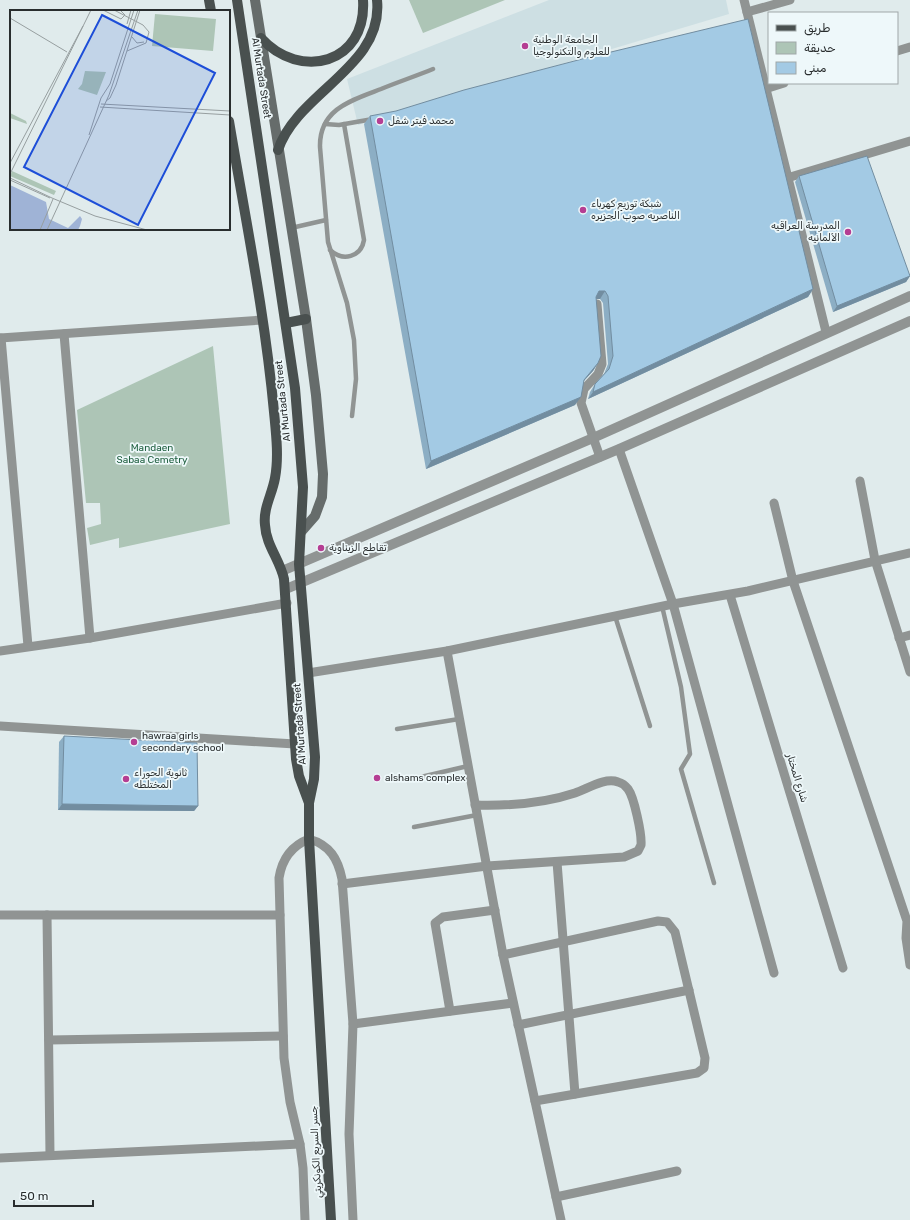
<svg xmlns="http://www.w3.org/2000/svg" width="910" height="1220" viewBox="0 0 910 1220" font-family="Rubik,'Noto Naskh Arabic',sans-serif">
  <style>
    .built { fill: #cddfe3 }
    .green { fill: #adc5b6 }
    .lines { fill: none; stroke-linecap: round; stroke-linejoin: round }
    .service { stroke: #909493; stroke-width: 4.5 }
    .minor { stroke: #909493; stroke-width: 9 }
    .tertiary { stroke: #909493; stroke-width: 10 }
    .secondary { stroke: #666c6b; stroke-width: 10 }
    .primary { stroke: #49504f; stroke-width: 10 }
    .wall { fill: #8caec4 }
    .shaded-wall { fill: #728da0 }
    .building { fill: #a3cae4; stroke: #728da0 }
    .poi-dot { fill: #b53e93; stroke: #eef8fa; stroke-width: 1.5 }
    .labels { text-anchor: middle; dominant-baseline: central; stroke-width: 3.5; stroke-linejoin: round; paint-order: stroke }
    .poi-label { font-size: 10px; fill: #292d2e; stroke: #eef8fa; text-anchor: start }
    .street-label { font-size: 10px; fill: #292d2e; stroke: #eef8fa }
    .park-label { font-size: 10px; fill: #1d5e3e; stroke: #eef8fa }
    .inset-road { fill: none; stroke: #979fa0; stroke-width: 1 }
    .view { fill: #1d4ed8; fill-opacity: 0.15; stroke: #1d4ed8; stroke-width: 2 }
    .inset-edge { fill: none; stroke: #292d2e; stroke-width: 2 }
  </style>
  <rect width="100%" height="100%" fill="#e0ebec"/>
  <path class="built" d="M549,0H726L729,14L358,125L347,79Z"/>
  <g class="green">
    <path d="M409,0H505L423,33Z"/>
    <path d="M213,346L230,524L119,548V538L90,545L87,528L101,524L100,503H86L77,410Z"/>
  </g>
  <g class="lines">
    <g class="service">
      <path d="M325,124L339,125L373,119"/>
      <path d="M291,228L326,220"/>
      <path d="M330,250C343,262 361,257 364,240L344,124"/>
      <path d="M352,416L356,379L354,340L347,303L328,242L320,147C319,109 352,100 381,89C398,82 416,76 433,69"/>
      <path d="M662,606L681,687L690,754L681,769L714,883"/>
      <path d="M615,616L650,726"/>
      <path d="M397,729L459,719"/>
      <path d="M408,780L468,766"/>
      <path d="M414,827L477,815"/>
    </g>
    <g class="minor">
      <path d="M744,0L826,332"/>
      <path d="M747,12L790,0"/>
      <path d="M897,51L910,47"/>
      <path d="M765,89L784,83"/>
      <path d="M787,178L910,141"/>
      <path d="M597,304L602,364L598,374L584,389L581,403L600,457"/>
      <path d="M64,334L90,638"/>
      <path d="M0,338L262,320"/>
      <path d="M1,338L28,646"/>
      <path d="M619,449L673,604L774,973"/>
      <path d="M860,481L875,560L910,672"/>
      <path d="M774,503L793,581L907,921L906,938L910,965"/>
      <path d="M730,595L843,968"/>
      <path d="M899,638L910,635"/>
      <path d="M0,651L90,638L287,603"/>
      <path d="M447,651L503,955L561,1220"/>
      <path d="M308,673L447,651L673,604L748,591L910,553"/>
      <path d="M0,726L295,744"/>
      <path d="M557,862L575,1094"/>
      <path d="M342,884L487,866L624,857L638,851L641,845C642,834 634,797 628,789C625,785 622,783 618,782C605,777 587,789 575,793C542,804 509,806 475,805"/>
      <path d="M0,915H280"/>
      <path d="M47,915L50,1155"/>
      <path d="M503,955L658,921L667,922L675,932L705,1058L704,1068L697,1073L535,1101"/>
      <path d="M450,1011L435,923L443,917L495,910"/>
      <path d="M353,1024L513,1003"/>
      <path d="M518,1025L689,990"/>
      <path d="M49,1040L283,1036"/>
      <path d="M0,1158L300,1144"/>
      <path d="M556,1197L677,1171"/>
      <path d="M305,1220L303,1168L300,1144L290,1102L284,1058L279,878C282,859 291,846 309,839C330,845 338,859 342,879L353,1024L349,1134L353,1220"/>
    </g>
    <g class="tertiary">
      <path d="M282,571L593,438L910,296"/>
      <path d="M286,589L619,449L910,321"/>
    </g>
    <path class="secondary" d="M255,0L306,319L316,395L323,474L322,497L315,516L301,532"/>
    <g class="primary">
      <path d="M209,0L211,11"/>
      <path d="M237,0L295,388L303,487L299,564L315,757L314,779L309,803V839L331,1220"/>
      <path d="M261,38C300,81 367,64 363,0"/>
      <path d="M229,121C245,217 265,314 274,412C276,433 279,457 275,478C272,495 263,508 265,525C266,545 280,560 284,579L296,759L299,776L309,803"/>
      <path d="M278,150C297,92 384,67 377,0"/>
      <path d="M286,323L306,319"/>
    </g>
  </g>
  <g class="wall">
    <path d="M370,116L813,289L808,297L588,399L590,392L595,384L604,374L608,364L603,303L600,299H596L598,363L593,371L583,382L575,405L426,469L364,124Z"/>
    <path d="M799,176L910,276L906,282L833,312L795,182Z"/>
    <path d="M64,736L198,806L194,811L58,810L59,742Z"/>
  </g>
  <g class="shaded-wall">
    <path d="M910,276L906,282L833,312L837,306Z"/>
    <path d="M813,289L808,297L588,399L593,392Z"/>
    <path d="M599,291H605L600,299H594Z"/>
    <path d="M598,363L593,371L578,387L584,380Z"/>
    <path d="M581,397L575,405L426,469L431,461Z"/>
    <path d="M62,804L198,806L194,811L58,810Z"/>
  </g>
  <g class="building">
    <path d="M748,19L813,289L593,392L595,384L609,369L613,356L608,296L605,291H599L596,297L601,356L598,363L584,380L581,397L431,461L370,116L396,111L464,90L582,59Z"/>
    <path d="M867,156L910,276L837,306L799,176Z"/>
    <path d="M64,736L197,743L198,806L62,804Z"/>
  </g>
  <g class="poi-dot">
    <circle cx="525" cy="46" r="4"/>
    <circle cx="380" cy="121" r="4"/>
    <circle cx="583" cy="210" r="4"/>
    <circle cx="848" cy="232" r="4"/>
    <circle cx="321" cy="548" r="4"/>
    <circle cx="134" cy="742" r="4"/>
    <circle cx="377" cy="778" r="4"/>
    <circle cx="126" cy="779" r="4"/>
  </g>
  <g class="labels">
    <g class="poi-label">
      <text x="533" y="40">الجامعة الوطنية<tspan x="533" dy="12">للعلوم والتكنولوجيا</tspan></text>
      <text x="388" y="121">محمد فيتر شفل</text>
      <text x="591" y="204">شبكة توزيع كهرباء<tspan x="591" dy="12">الناصريه صوب الجزيره</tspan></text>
      <text x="840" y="226" text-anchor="end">المدرسة العراقيه<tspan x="840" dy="12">الألمانيه</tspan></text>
      <text x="329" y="548">تقاطع الزيناوية</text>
      <text x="142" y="736">hawraa girls<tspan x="142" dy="12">secondary school</tspan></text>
      <text x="134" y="773">ثانوية الحوراء<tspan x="134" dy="12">المختلطه</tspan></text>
      <text x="385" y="778">alshams complex</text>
    </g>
    <g class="street-label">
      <text transform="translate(261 78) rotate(81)">Al Murtada Street</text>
      <text transform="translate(283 401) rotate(-96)">Al Murtada Street</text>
      <text transform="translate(300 724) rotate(-94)">Al Murtada Street</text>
      <text transform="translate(797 778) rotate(73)">شارع المختار</text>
      <text transform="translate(316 1152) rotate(-93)">جسر السريع الكونكريتي</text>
    </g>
    <g class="park-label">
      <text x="152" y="448">Mandaen<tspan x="152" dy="12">Sabaa Cemetry</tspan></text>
    </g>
  </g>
  <g transform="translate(10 10)">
    <rect width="220" height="220" fill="#e0ebec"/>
    <path d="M145,4L206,9L203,41L142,36ZM75,61L96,62L87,85L68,79L72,74ZM0,103L16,111L17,114L0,108ZM2,161L46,181L44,185L0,166Z" fill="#adc5b6"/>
    <path d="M0,175L36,192L39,209L58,218L70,206L72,209L70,216L68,220H0Z" fill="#9fb3d6"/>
    <path class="inset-road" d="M93,0L111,9L115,5L110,0M104,0L133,15L139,22L136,33L117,41M0,8L57,42M117,14L121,0M122,27L127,33L134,32M96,91L100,88L106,75L130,0M91,94L220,101M90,97L220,105M79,125L91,88L100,74L124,0M0,153L73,16M0,164L81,0M0,168L42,188M0,170L40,188M42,188L85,206L137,220M30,220L43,189M37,220L99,85L128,0"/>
    <path class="view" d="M92,5L205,63L128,215L14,157Z"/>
    <rect width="220" height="220" class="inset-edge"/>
  </g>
  <rect x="768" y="12" width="130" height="72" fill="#eef8fa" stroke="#9fa7a8"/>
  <rect x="776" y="25" width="20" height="6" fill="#49504f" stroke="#9fa7a8"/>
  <text x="804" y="32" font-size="12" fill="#292d2e">طريق</text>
  <rect x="776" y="42" width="20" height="12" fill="#adc5b6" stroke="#9fa7a8"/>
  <text x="804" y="52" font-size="12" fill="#292d2e">حديقة</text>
  <rect x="776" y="62" width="20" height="12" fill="#a3cae4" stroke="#9fa7a8"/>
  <text x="804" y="72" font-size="12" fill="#292d2e">مبنى</text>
  <path d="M14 1200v6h79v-6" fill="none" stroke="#292d2e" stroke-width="2"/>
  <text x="20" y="1200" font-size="12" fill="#292d2e" stroke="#eef8fa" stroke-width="3" paint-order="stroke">50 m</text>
</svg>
